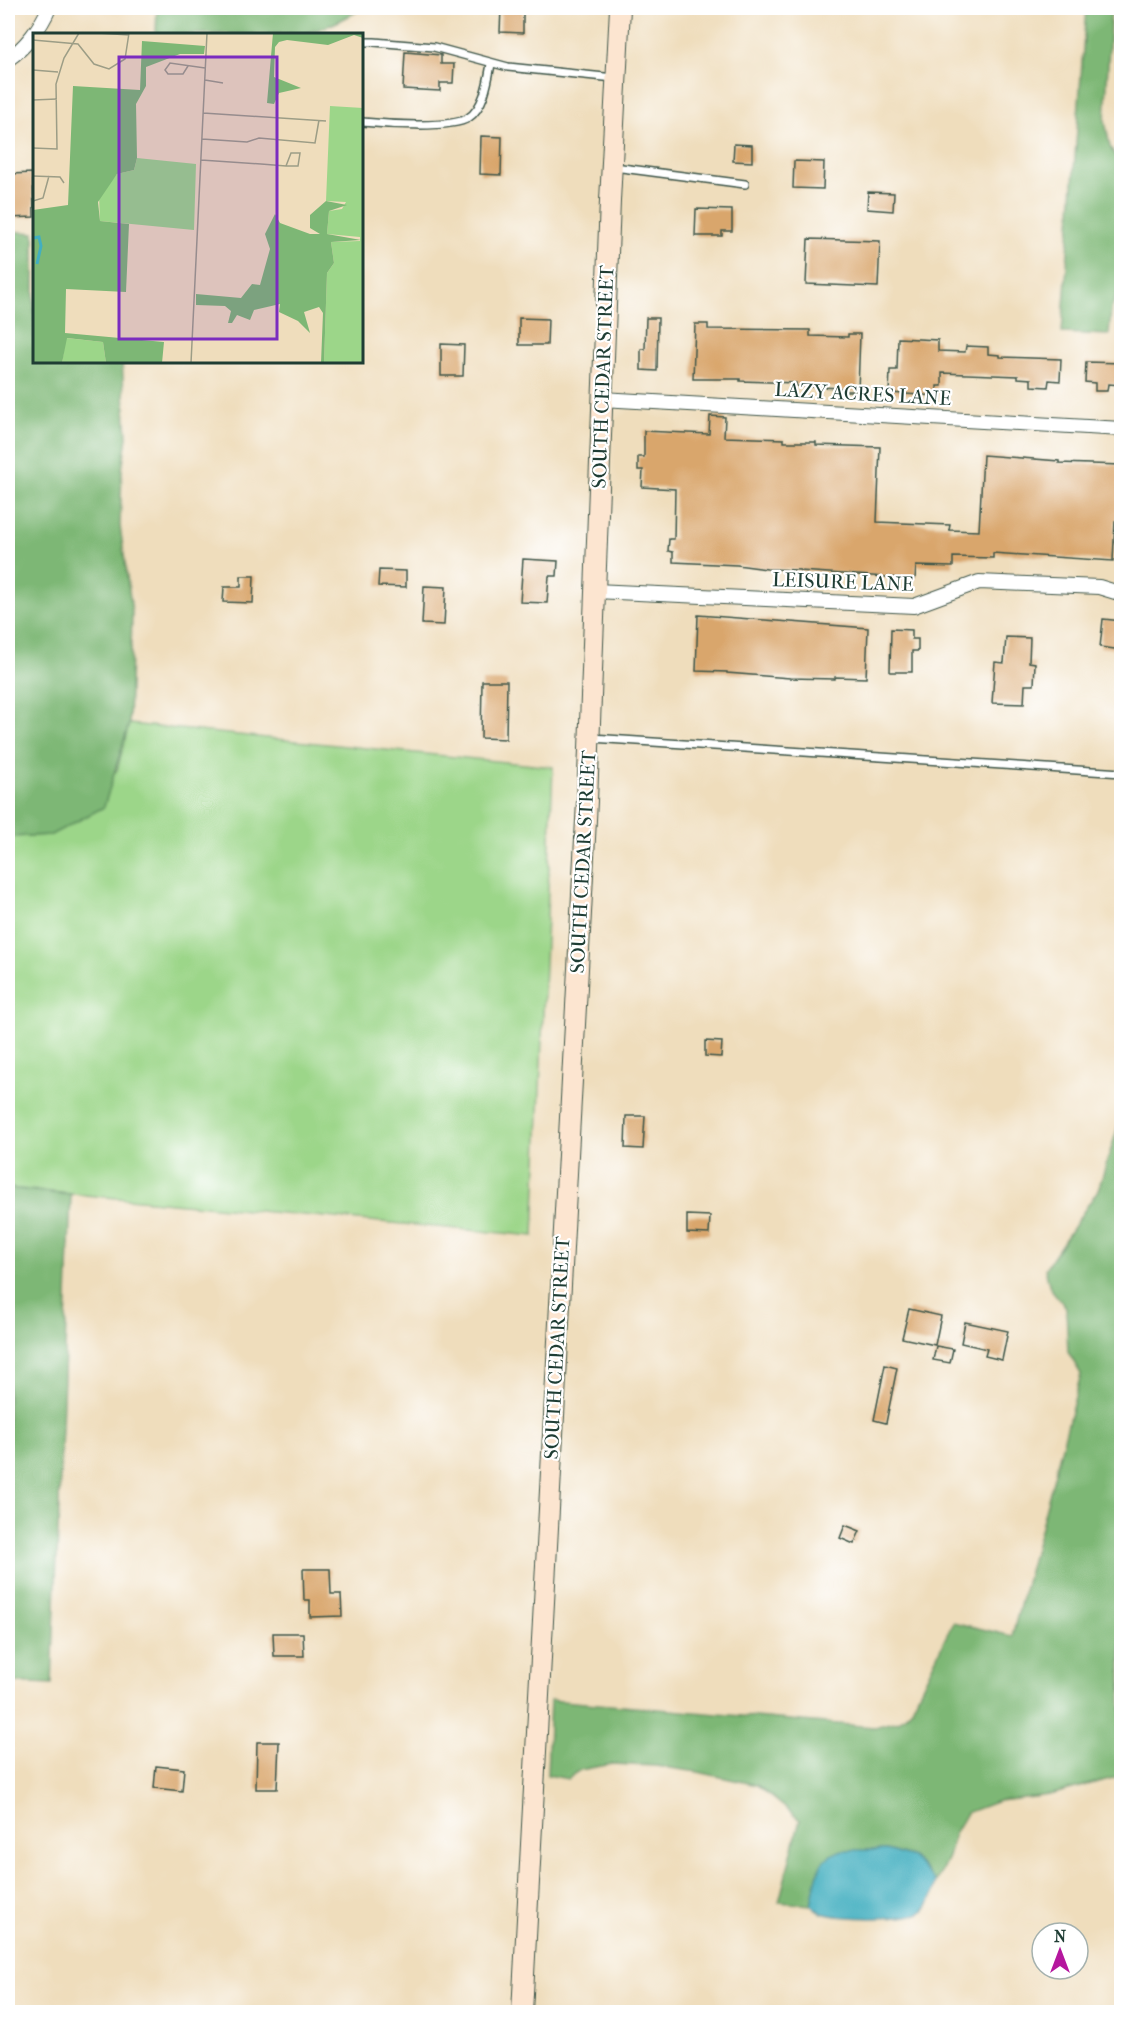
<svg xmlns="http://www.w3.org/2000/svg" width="1129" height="2020" viewBox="0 0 1129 2020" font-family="'IM FELL French Canon',serif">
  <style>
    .green { fill: #9cd689; stroke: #5e8a5e; stroke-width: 1.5 }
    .forest { fill: #7db775; stroke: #4e7a54; stroke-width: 1.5 }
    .water { fill: #42afc0; stroke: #30767a; stroke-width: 1.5 }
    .building { fill: #d9a66c }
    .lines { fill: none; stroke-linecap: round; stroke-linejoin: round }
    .service-casing { stroke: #3e5548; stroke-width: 10 }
    .minor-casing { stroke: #3e5548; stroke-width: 16 }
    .secondary-casing { stroke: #3e5548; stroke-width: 22 }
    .service { stroke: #fff; stroke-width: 7 }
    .minor { stroke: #fff; stroke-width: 14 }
    .secondary { stroke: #fce5d0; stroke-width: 20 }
    .labels { text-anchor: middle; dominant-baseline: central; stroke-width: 4.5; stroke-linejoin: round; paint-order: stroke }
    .street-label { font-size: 20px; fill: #1f3d34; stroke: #fff }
    .inset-river { fill: none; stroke: #42afc0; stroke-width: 3 }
    .inset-road { fill: none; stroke: #9c9d86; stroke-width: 1.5 }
    .view { fill: #7b2cbf; fill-opacity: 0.15; stroke: #7b2cbf; stroke-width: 3 }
    .inset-edge { fill: none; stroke: #1f3d34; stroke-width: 3 }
  </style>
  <rect width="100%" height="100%" fill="#fff"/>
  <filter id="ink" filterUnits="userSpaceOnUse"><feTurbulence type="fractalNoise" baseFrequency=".0167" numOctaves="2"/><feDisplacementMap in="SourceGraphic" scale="12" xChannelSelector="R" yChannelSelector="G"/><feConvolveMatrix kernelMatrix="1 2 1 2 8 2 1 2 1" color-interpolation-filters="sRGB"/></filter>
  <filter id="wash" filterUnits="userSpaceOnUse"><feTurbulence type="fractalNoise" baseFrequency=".008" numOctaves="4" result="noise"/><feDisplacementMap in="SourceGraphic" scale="24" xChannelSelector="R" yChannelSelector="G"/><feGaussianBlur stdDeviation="1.35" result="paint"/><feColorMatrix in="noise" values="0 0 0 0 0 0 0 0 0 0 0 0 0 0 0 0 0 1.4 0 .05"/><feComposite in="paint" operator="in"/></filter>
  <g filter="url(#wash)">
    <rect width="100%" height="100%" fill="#efddbc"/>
    <path class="green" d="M129,724L553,767L534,1236L8,1188V837L51,835L117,770Z"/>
    <g class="forest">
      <path d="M157,8H363C342,20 324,30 300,34H156Z"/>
      <path d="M1086,8H1111L1105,121L1110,147L1121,165L1122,281L1111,310L1109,335L1062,333Z"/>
      <path d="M8,231L34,233V362H122L127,437L122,470L120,526L132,612L129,724L104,807L51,835L8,837Z"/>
      <path d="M1119,1124H1121V1776L1050,1795L998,1801L966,1813L954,1834L948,1857L936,1882L914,1858L886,1850H865L815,1886L811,1905L779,1902L800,1820L757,1785L698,1772L656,1766L612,1764L580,1770L568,1779L547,1775L550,1700L874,1727L899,1721L911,1710L953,1622L1012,1636L1081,1374L1068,1352L1066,1307L1050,1288L1045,1269L1098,1190Z"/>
      <path d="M8,1188L71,1195L52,1684L8,1682Z"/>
    </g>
    <path class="water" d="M842,1850H886L914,1858L936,1882C933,1892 932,1904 923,1911C911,1921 837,1919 822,1913C818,1911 814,1907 811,1905C814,1891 816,1867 828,1857C832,1854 838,1852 842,1850Z"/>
    <g id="blocks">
      <g class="building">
        <path d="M501,8H523V33L500,32Z"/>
        <path d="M405,52L441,55V64H454L453,83H440V91L403,89Z"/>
        <path d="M481,136L502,137L501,175L480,174Z"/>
        <path d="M734,144L752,145V162L733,161Z"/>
        <path d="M794,161L824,162L823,189L793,188Z"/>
        <path d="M33,173L34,217L8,218V186H12L11,174Z"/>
        <path d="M868,192L894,193L893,211L867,209Z"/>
        <path d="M696,209L732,210V231H722V236H695Z"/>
        <path d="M808,239L880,241L878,287L806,284Z"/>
        <path d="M519,318L548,319L547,345H519Z"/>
        <path d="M646,318H658L657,371L641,370V349H645Z"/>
        <path d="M695,324H708V329L810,330V336L848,337V334H860L858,391H842V388L796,386V383L740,381V379H693Z"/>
        <path d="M898,338L938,340V351L965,352L966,346L988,347V354L1000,355V357L1061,359L1060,381L1049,380L1048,387L1031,386V379L1018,378V376L942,373V386H937V396L889,393L890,370H897Z"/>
        <path d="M441,344L464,345L463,376H441Z"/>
        <path d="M1086,362L1122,363V385L1108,384L1107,391H1095V383L1085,382Z"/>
        <path d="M710,416L725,417L724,437L784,439V442H816V445L880,447L877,522L950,525L949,530L979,531L983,455L1059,461V463L1122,465V502H1119L1118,521H1115L1113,561L993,553V558L953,557V567L916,566L915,579L800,571V570L767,569L737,565L673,562V552L668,551L669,539H674L675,489L642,487L643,470H638V457H644V431L709,434Z"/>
        <path d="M523,559L558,561L557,576H549L547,603L520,602Z"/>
        <path d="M379,570L406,571V587L378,586Z"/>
        <path d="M241,576H254L253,603L223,602L224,587H241Z"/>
        <path d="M424,586L446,587L444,625L422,624Z"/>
        <path d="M698,615L868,628L866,678L835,677V679L790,678L727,673V672L696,671Z"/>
        <path d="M1103,619L1122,621V650L1100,647Z"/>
        <path d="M891,629L912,630V639H918V651H912V672H890Z"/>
        <path d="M1006,637L1030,638L1029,662L1035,663L1034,685H1025L1024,704L992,703L995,662L1004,663Z"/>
        <path d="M482,681H507L506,739L481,738Z"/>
        <path d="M705,1041L722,1042L721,1057L705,1056Z"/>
        <path d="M626,1116H645L643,1149L625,1148Z"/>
        <path d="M687,1215L710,1216L709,1234L687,1233Z"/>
        <path d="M909,1309L941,1316L935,1345L902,1338Z"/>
        <path d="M965,1322L1008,1331L1002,1360L985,1356L987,1349L961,1343Z"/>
        <path d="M936,1346L953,1349L950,1363L933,1360Z"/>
        <path d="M885,1365L897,1368L886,1423L874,1420Z"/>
        <path d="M845,1525L860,1531L854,1544L840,1538Z"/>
        <path d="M303,1569H330L331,1594H341L342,1616L310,1617V1600H304Z"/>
        <path d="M273,1633H303L304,1656H274Z"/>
        <path d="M257,1742H279L277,1789H256Z"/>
        <path d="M156,1766L184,1769L182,1791L154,1788Z"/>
      </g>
    </g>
  </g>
  <g filter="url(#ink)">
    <use href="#blocks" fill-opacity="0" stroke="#3e5548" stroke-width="1.5"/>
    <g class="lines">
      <g class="service-casing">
        <g id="service">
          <path d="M362,42H374L434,47L508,67L614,78"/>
          <path d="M362,122C382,124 452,129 468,118C484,108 488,81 491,64"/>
          <path d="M614,167L745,184"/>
          <path d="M592,738L1122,773"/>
        </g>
      </g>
      <g class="minor-casing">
        <g id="minor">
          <path d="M8,59C25,48 41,27 49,8"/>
          <path d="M602,399L1122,429"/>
          <path d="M595,591L914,606L979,582L1099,587L1122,594"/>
        </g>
      </g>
      <g class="secondary-casing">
        <path id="secondary" d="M522,2012L587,801L610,201L620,8"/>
      </g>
      <use href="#service" class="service"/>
      <use href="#minor" class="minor"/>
      <use href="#secondary" class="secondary"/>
    </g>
  </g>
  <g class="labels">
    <g class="street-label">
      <text transform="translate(603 377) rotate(-88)">SOUTH CEDAR STREET</text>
      <text transform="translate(863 394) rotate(3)">LAZY ACRES LANE</text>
      <text transform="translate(843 582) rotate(2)">LEISURE LANE</text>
      <text transform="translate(583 862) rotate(-87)">SOUTH CEDAR STREET</text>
      <text transform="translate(557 1348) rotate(-87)">SOUTH CEDAR STREET</text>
    </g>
  </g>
  <g transform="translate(33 33)">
    <rect width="330" height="330" fill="#efddbc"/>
    <path d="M297,73L330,75V330H291L294,240L301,230L298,209L327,208V204L294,201L296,178L309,176L313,169L293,168ZM104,125L163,131L161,197L67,188L66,163L84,141L101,137ZM33,305L70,309L73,330H29Z" fill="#9cd689"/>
    <path d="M240,0H330V5L321,2L295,12L254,7L246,9L242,14L241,44L268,55L246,60L241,71L234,70ZM109,8L172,13L171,21H147L113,34V53L103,71L104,125L101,137L84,141L65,169L67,188L96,191L93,259L33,256L32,300L131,309L129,330H73L70,309L34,305L29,330H0V177L35,172L40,53L107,57ZM293,168L314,172L296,178L294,201L328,207L298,209L301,230L294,240L291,330H288L290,280L286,274L271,279L277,300L265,288L246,279L247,271L221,277L217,287L204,282L199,290H195L198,278L192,273L163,272V261L208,265L219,251L227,252L237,216L232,201L242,181L247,190L277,201H287L277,195V182Z" fill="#7db775"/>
    <path class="inset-river" d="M0,205L6,204L8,213L4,231"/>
    <path class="inset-road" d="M65,0L96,2M0,7L45,11L61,31L76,36L92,26L96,0M155,33L150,41H135L132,37L137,30L172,35M0,37L25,39M172,47L190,50M0,67L24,66M170,80L293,88M169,106L214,109L226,105L282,110L286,87M0,115L24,116L23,51L31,25L46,0M168,127L228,131L253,133H265L267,120H258L253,133M0,143L27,144L31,150M0,168L10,165L16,143M158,330L174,0"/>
    <path class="view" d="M86,24H244V306H86Z"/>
    <rect width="330" height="330" class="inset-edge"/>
  </g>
  <rect width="1129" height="2020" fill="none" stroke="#fff" stroke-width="30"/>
  <g transform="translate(1060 1951)"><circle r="28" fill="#ffffff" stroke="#a5b1ae" stroke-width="1.5"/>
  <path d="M0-4.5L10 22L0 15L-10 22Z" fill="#b5179e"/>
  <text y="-9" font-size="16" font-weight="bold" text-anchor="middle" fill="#1f3d34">N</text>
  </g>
</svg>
